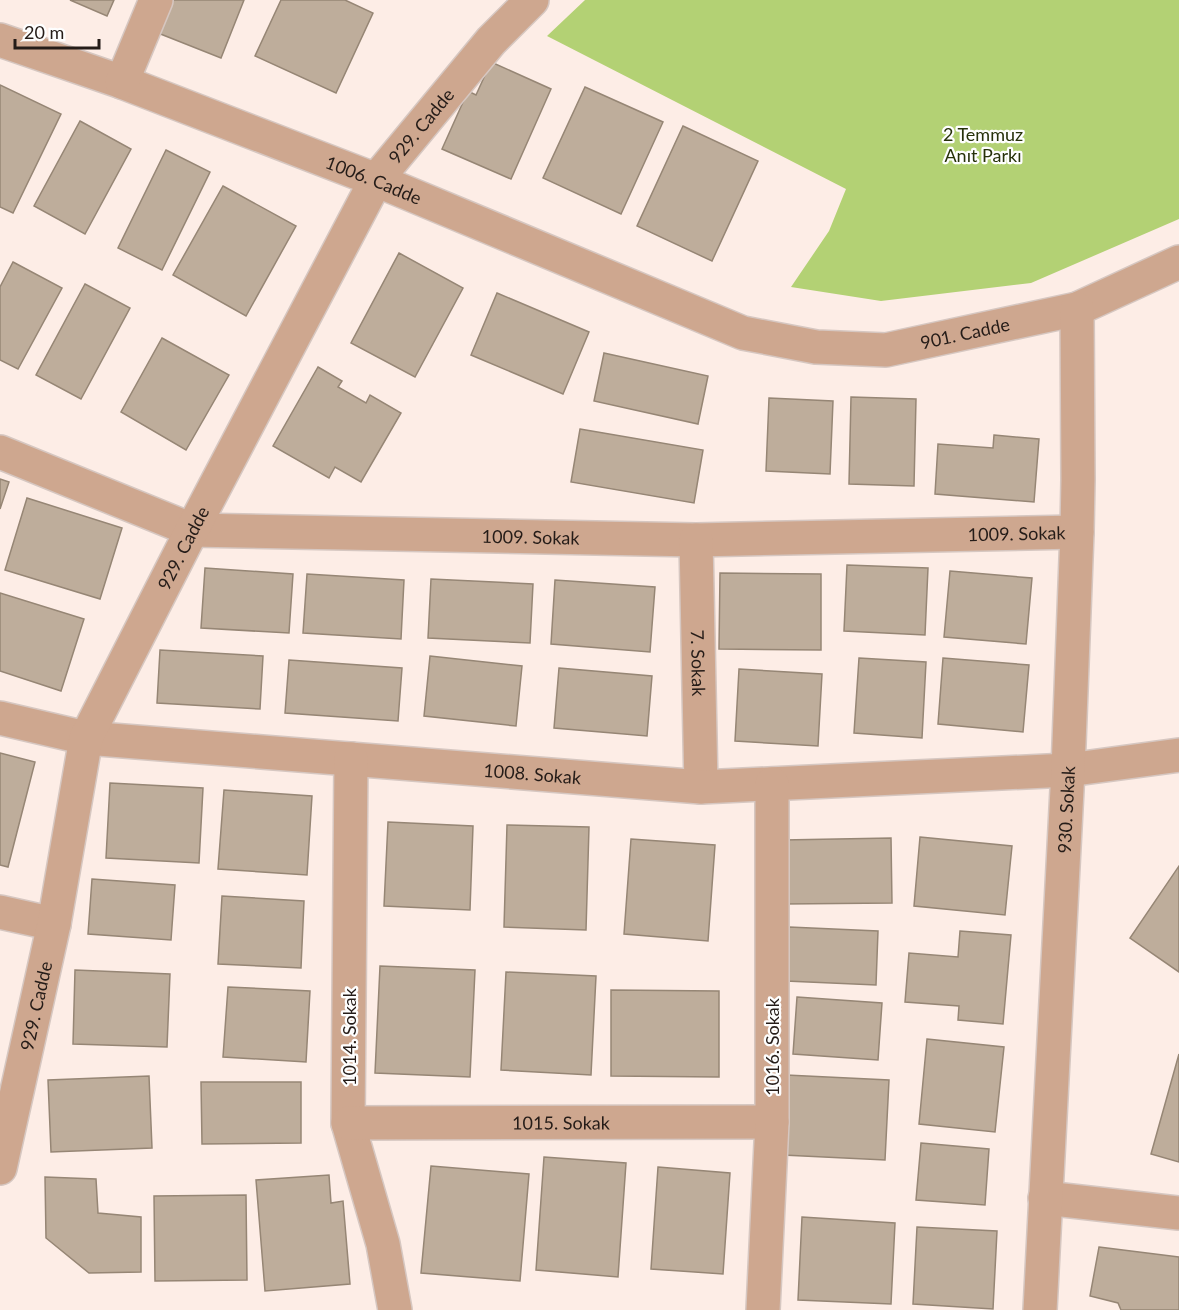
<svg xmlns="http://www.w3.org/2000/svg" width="1179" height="1310" viewBox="0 0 1179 1310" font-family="Lato,sans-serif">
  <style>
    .green { fill: #b3d174 }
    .building { fill: #bead9b; stroke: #968675; stroke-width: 1.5 }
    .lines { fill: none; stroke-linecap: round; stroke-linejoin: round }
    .minor-casing { stroke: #d6c7c1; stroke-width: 36 }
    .minor { stroke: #cea78f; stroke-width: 33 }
    .labels { text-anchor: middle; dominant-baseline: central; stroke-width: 4.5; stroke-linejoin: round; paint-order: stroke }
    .street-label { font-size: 18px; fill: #251c18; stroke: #fefefe }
    .park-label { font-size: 18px; fill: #263109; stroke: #fefefe }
  </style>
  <rect width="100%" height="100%" fill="#fdede6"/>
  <path class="green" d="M585,0H1179V219L1031,283L881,301L791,287L829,231L846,189L547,36Z"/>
  <g class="building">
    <path d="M70,0H114L107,16Z"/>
    <path d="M171,0H244L221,58L158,33Z"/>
    <path d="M281,0H345L373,13L336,93L255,56Z"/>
    <path d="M491,62L551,89L511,179L442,149L468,91L476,95Z"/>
    <path d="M0,85L61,114L13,213L0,207Z"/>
    <path d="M585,87L663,122L621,214L543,178Z"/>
    <path d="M80,121L131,149L85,234L34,206Z"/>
    <path d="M683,126L758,161L712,261L637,226Z"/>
    <path d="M166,150L210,172L162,270L118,248Z"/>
    <path d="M223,186L296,226L246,316L173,275Z"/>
    <path d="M399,253L463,288L415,377L351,343Z"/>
    <path d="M13,262L62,288L18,369L0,360V287Z"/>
    <path d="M85,284L130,308L81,399L36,375Z"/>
    <path d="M497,293L589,332L563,394L471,355Z"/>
    <path d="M162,338L229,375L186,450L121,412Z"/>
    <path d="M604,353L708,376L698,424L594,401Z"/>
    <path d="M318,367L342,381L338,387L366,403L370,395L401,413L361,482L335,467L329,478L273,446Z"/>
    <path d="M851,397L916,399L914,486L849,484Z"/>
    <path d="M769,398L833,401L830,474L766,471Z"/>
    <path d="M580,429L703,450L694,503L571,482Z"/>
    <path d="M994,435L1039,439L1034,502L935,494L938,444L993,448Z"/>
    <path d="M0,479L9,482L0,509Z"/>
    <path d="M27,498L122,528L100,599L5,570Z"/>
    <path d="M847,565L928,568L925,635L844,631Z"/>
    <path d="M205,568L293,574L289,633L201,628Z"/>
    <path d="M950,571L1032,578L1026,644L944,637Z"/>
    <path d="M720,573L821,574V650L719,649Z"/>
    <path d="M307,574L404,580L401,639L303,633Z"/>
    <path d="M431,579L533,584L530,643L428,638Z"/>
    <path d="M555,580L655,587L650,652L551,644Z"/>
    <path d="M0,593L84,619L61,691L0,671Z"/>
    <path d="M160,650L263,656L260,709L157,703Z"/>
    <path d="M430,656L522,666L516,726L424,716Z"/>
    <path d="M859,658L926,662L922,738L854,733Z"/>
    <path d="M943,658L1029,665L1023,732L938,724Z"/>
    <path d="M289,660L402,668L398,721L285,713Z"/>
    <path d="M559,668L652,676L647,736L554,728Z"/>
    <path d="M739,669L822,674L818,746L735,741Z"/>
    <path d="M0,753L35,762L8,867L0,865Z"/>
    <path d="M110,783L203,788L199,863L106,858Z"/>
    <path d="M224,790L312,796L307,875L218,869Z"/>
    <path d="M388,822L473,826L470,910L384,906Z"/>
    <path d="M507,825L589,827L586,930L504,927Z"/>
    <path d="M920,837L1012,846L1005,915L914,906Z"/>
    <path d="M891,838L892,903L784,904L783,840Z"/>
    <path d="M631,839L715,845L708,941L624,934Z"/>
    <path d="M1179,866V972L1130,938Z"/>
    <path d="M92,879L175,885L171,940L88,934Z"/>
    <path d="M222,896L304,901L301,968L218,964Z"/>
    <path d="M789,927L878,931L876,985L786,981Z"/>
    <path d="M960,931L1011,935L1003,1024L958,1020L959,1006L905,1002L909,953L958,957Z"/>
    <path d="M380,966L475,970L470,1077L375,1073Z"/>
    <path d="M75,970L170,974L167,1047L73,1044Z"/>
    <path d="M506,972L596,976L591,1075L501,1070Z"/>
    <path d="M228,987L310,991L306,1062L223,1057Z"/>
    <path d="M611,990L719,991V1077L611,1076Z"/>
    <path d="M797,997L882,1003L878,1060L793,1054Z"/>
    <path d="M927,1039L1004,1047L995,1132L919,1124Z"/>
    <path d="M1179,1054V1162L1151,1154Z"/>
    <path d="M786,1075L889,1080L885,1160L783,1155Z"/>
    <path d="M149,1076L152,1148L51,1152L48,1080Z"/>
    <path d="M201,1082H301V1143L202,1144Z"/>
    <path d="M921,1143L989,1149L985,1205L916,1200Z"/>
    <path d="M544,1157L626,1163L618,1277L536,1270Z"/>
    <path d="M431,1166L529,1174L520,1281L421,1273Z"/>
    <path d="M658,1167L730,1173L723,1274L651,1269Z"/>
    <path d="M329,1175L331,1203L343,1201L350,1284L265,1291L256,1180Z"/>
    <path d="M45,1177L96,1179L98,1213L141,1217V1272L89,1273L46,1238Z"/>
    <path d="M246,1195L247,1280L155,1281L154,1196Z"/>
    <path d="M802,1217L895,1223L891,1304L798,1300Z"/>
    <path d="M917,1227L997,1231L993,1309L913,1304Z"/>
    <path d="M1099,1247L1179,1257V1310H1121L1118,1303L1090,1296Z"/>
  </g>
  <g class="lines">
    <g class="minor-casing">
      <g id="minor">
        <path id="s1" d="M0,40L122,82L376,180L743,333L816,347L886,350L1077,309L1179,262"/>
        <path d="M122,82L156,0"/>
        <path id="s2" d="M0,452L192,530L696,540L1077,532"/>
        <path id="s3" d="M696,540L701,787"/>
        <path id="s4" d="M0,718L86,738L701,787L1068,770L1179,755"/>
        <path d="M351,759L348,1123L383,1244L395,1310"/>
        <path d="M0,912L54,924"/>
        <path id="s5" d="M348,1123L772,1122"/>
        <path id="s6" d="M0,1168L54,924L86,738L192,530L376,180L491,41L532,0"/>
        <path d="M1045,1198L1179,1213"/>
        <path d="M763,1310L772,1122V784"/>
        <path id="s7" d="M1040,1310L1068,770L1077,532L1078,480L1077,309"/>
      </g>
    </g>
    <use href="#minor" class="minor"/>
  </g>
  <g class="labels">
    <g class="street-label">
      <text stroke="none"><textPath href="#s6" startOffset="1138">929. Cadde</textPath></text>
      <text stroke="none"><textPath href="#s1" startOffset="399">1006. Cadde</textPath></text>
      <text stroke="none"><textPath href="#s1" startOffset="1024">901. Cadde</textPath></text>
      <text stroke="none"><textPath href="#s2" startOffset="1032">1009. Sokak</textPath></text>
      <text stroke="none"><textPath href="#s2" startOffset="546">1009. Sokak</textPath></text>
      <text stroke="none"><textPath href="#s6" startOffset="652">929. Cadde</textPath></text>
      <text stroke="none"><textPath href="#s3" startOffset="123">7. Sokak</textPath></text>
      <text stroke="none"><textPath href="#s4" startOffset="536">1008. Sokak</textPath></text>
      <text stroke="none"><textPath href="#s7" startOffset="501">930. Sokak</textPath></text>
      <text stroke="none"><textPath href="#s6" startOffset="166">929. Cadde</textPath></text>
      <text transform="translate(349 1037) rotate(-90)">1014. Sokak</text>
      <text transform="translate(772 1047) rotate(-90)">1016. Sokak</text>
      <text stroke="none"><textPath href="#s5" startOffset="213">1015. Sokak</textPath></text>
    </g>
    <g class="park-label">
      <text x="983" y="134">2 Temmuz<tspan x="983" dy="21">Anıt Parkı</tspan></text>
    </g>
  </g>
  <path d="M15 39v9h84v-9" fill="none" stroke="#251c18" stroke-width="3"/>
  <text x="24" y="39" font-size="18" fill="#251c18" stroke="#fefefe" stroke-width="4.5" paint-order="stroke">20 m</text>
</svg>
